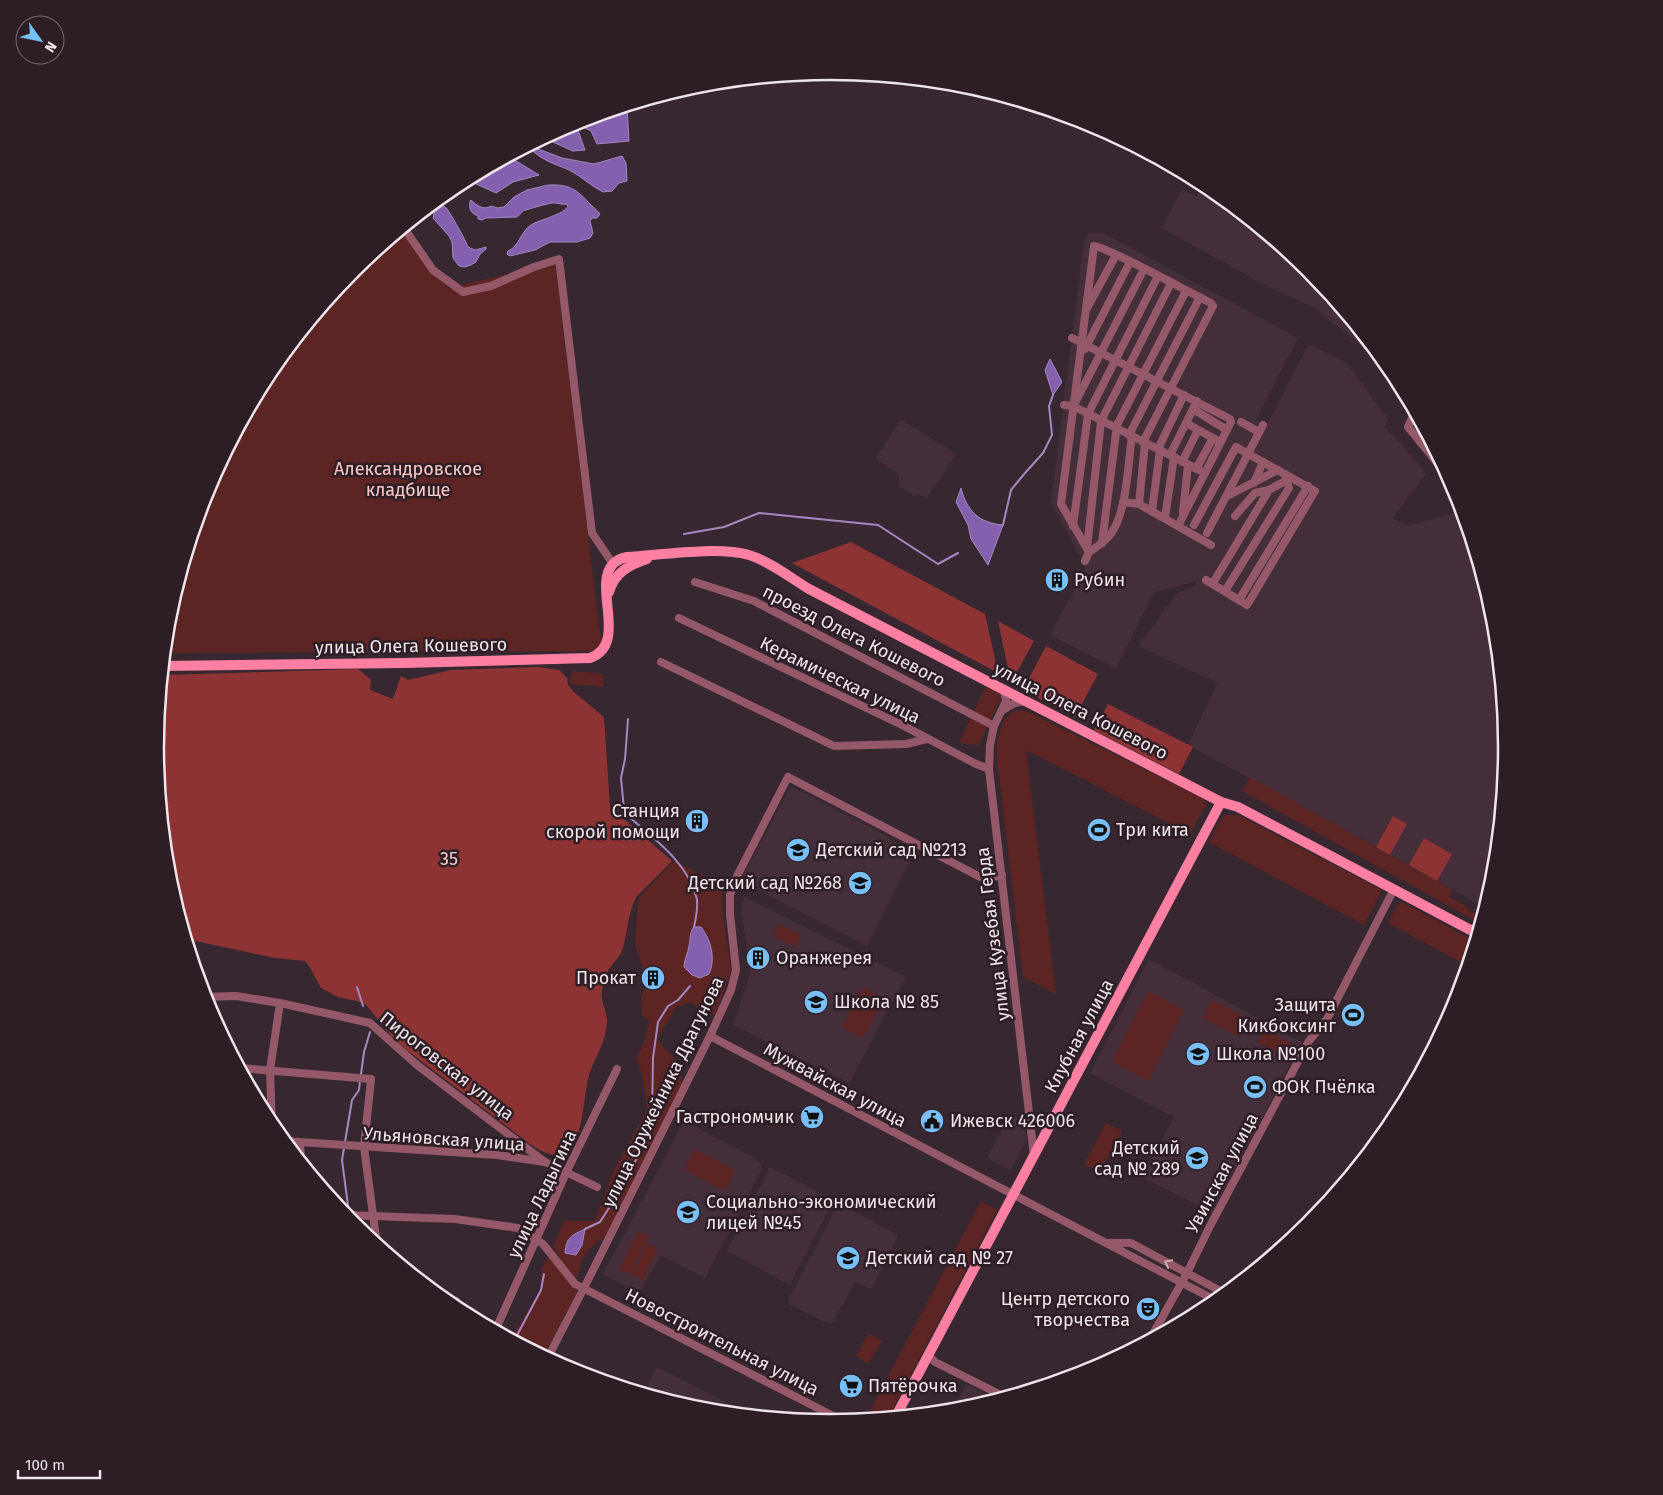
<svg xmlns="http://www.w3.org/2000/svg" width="1663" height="1495" viewBox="0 0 1663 1495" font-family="'Fira Sans',sans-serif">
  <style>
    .built { fill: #442e3a }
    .green { fill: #5c2524 }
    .forest { fill: #8e3333 }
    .water { fill: #8460af; stroke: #a488c1 }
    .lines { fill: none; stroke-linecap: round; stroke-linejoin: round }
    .stream { stroke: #a488c1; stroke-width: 2 }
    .minor { stroke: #955868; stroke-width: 8 }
    .major { stroke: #fd7fa2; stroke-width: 10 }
    .oneway { stroke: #cbacb6 }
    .labels { text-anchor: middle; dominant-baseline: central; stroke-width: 5; stroke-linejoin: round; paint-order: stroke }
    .park-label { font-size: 18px; fill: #fec9c5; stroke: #2d1e26 }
    .poi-label { font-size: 18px; fill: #efe4ea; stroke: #2d1e26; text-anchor: start }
    .street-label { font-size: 18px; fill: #efe4ea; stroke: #2d1e26 }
    .rim { fill: none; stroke: #efe4ea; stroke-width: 2.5 }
  </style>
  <rect width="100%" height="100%" fill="#372730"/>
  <g class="built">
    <path d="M1205,184L1310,270L1383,358L1370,352L1321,314L1319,310L1265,285L1161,228L1182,190L1197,197Z"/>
    <path d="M1089,233H1103L1298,338L1256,420L1266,426L1309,344L1346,362L1389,420L1384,427L1404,447L1426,474L1393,518L1409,526L1461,511L1464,516L1495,616L1508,748L1495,880L1486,908L1390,855L1406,824L1393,816L1376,847L1188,745L1217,683L1138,646L1177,593L1196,586V581L1153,593L1116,669L1050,635L1086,568L1051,503L1084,240Z"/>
    <path d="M901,419L956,454L927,499L918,494L916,497L899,486V475L875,458Z"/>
    <path d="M791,786L889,837V839L914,852L867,946L740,881Z"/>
    <path d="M745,897L906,977L849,1083L733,1025L750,973L741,906Z"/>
    <path d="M1149,959L1302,1042L1212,1213L1142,1177L1174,1117L1090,1073Z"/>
    <path d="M1010,1114L1022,1120L1027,1140L1011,1170L987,1158Z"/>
    <path d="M684,1121L755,1158L761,1164L762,1169L705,1278L661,1255L639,1294L603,1274Z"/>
    <path d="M770,1167L834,1200L790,1285L727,1251Z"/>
    <path d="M838,1203L898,1235L871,1289L855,1282L831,1325L787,1303Z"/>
    <path d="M657,1367L727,1403L756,1416L699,1411L643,1394Z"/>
    <path d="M966,1384L999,1400L963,1411L952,1412Z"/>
  </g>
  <g class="green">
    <path d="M403,229L448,288L555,263L601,642L594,651L165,653L168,615L207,488L269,372L354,269Z"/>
    <path d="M572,671L604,674L603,687L570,684Z"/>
    <path d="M986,686L1000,692L1001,697L979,745L959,743Z"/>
    <path d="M1019,710L1027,711L1203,798L1206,805L1190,834L1026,750L1056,994L1023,977L996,749C999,734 1002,712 1019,710Z"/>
    <path d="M1250,777L1453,890L1449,897L1468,907L1467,909L1483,918L1481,924L1242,791Z"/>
    <path d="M1226,815H1238L1382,890L1364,925L1209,842L1221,819Z"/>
    <path d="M674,861L723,886L722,910L731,970L715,1015L691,1003L676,1007L657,1040L682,1067V1085L609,1234C590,1247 582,1254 577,1278L564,1266L553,1246L564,1221H595L613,1172L647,1110L642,1073L636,1058L645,1041L649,1021L642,1016L641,998L648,982L635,945L638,899Z"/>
    <path d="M1400,901L1476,942L1468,966L1388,923Z"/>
    <path d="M778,924L801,935L796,947L773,936Z"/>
    <path d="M863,987L884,999L863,1038L842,1027Z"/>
    <path d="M1148,991L1184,1010L1148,1081L1112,1062Z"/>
    <path d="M1212,1000L1247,1018L1237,1036L1203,1018Z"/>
    <path d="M1263,1029L1291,1043L1292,1044L1286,1057L1258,1043Z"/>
    <path d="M1106,1123L1122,1131L1100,1172L1084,1164Z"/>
    <path d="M694,1149L735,1170L724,1191L684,1169Z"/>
    <path d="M981,1201L997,1210L888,1418L865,1420Z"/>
    <path d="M638,1231L649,1236L630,1274L619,1269Z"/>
    <path d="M647,1244L658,1249L643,1280L632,1275Z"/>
    <path d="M549,1255L577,1292L543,1356L511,1339L540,1290L542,1268Z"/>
    <path d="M868,1333L882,1341L869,1363H868L856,1356Z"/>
  </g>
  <g class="forest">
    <path d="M851,542L985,614L998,673L792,563Z"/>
    <path d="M998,621L1034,641L1011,683Z"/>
    <path d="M1046,646L1098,674L1075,717L1023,690Z"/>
    <path d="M538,667L559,670L567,678L568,685L575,693L604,717L610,807L672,861L637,896C627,913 628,933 622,951C619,958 615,961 611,966C606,973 603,983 602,991C600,1001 607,1011 607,1021C607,1041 595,1057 589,1075C580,1108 586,1183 530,1144L408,1051L394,1039L366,1005L357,1001L338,997L321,988L309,966L305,961L275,958L186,939L168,879L166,854L164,675L358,669L371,680L370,690L393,699L401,676L408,680L451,670Z"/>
    <path d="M1108,704L1193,747L1179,774L1094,730Z"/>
    <path d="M1393,816L1407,824L1390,855L1376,847Z"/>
    <path d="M1424,838L1452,854L1437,881L1409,865Z"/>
  </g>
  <g class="water">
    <path d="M627,106L629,141L597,144L591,131L581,126L578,130L585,150L573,151L544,138L573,123Z"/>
    <path d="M533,147L562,158L594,164L622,156L626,163L627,181L619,183L612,191L603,192C591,186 581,176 569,170C556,164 542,161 531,149Z"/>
    <path d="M511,156L513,159L539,175L513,182L496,193L474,183L475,175Z"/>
    <path d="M548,185C571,184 577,190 591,205C594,208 597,210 600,214L597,218H592L590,221L593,233L590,238L577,242H550L535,250L510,256L507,254L508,251C519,247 521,231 531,225C539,220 565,214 568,206L566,204C560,205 559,203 554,203C552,202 525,210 523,211C522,212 518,217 517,217L486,218L482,220L478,219V216C470,213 469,209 470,201L471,200C477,205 483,211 491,206L498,208L504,207L514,197L527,190Z"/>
    <path d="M440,205C443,206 445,206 447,209C450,212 467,243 468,247L475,250L486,247V249L480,254L476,262L471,265L465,267L459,266L453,258L452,242L449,236L433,218L435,209Z"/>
    <path d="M1050,359L1062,382L1053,395L1045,370Z"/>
    <path d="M961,488C967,511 979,523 1003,525L988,565L971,539L968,525L956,502Z"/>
    <path d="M694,927H701C711,940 716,959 709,974L700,978L692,975L684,967C684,959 688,954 689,946C691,938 689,933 694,927Z"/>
    <path d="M585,1229L582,1245L576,1255L565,1253C566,1237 572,1235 585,1229Z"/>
  </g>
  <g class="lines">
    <g class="stream">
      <path d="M1003,525L1011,490L1025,473L1043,453L1052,435L1049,406L1053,395"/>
      <path d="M684,534L724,527L759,513L878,525L938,564L958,553"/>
      <path d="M628,719L625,759L621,778L624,809L626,814C651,837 687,861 696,896C699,904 696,918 694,927"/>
      <path d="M624,809L630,807"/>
      <path d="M357,987L363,1006"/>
      <path d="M361,1074L364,1052L370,1032"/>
      <path d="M345,1142L352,1100L359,1090L360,1080"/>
      <path d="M344,1148L342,1160L348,1206"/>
      <path d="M585,1229L600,1222L625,1183L641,1149L652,1116L653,1058L658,1022L668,1006L678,1000L690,986"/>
      <path d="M514,1341L541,1290L544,1274"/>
    </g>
    <g class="minor">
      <path d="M404,228L433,270L463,292L491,286L534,267L559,259L592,533L613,564"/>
      <path d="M1087,308L1116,255"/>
      <path d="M1072,338L1230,419L1231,422L1178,526"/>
      <path d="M1085,349L1130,262"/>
      <path d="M1076,401L1144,269"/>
      <path d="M1064,405L1073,406L1205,473"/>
      <path d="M1193,409L1227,430"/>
      <path d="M1415,411L1408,427L1453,482"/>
      <path d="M1241,422L1259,432"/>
      <path d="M1186,423L1220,442"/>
      <path d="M1129,435L1200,297"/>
      <path d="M1158,449L1184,395"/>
      <path d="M1170,455L1197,401"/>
      <path d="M1182,462L1198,430"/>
      <path d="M1196,469L1213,438"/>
      <path d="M1254,483L1263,462"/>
      <path d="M1227,496L1278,470"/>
      <path d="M1123,502L1139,504L1211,545"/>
      <path d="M1139,504L1145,443"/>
      <path d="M1152,511L1160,450"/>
      <path d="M1183,512L1188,465"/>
      <path d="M1235,516L1255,493L1269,490"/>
      <path d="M1165,518L1174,457"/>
      <path d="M1194,525L1236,447L1315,491L1247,605L1206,580"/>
      <path d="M1073,526L1088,414L1158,276"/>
      <path d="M1207,533L1263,425"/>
      <path d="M1102,543L1117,425L1186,291"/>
      <path d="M1087,548L1101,421L1171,283"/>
      <path d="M1089,552C1097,547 1104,542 1110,535C1127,514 1128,463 1132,436"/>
      <path d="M1085,561L1089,552L1061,504L1094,246C1105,246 1194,295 1211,303L1213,306L1143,442"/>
      <path d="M695,582L754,601L994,726"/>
      <path d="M1213,583L1269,490L1287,480"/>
      <path d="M1225,591L1289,488L1285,474"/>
      <path d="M1239,600L1308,486"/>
      <path d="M679,618L904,726L976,764L989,769"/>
      <path d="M661,662L834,746L906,744L927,739"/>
      <path d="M1004,690L1006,701L994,726L990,745L989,769L1034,1156"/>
      <path d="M1003,710C1011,705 1016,701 1026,702"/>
      <path d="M204,997L236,996L280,1003L370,1023L417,1065L545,1162"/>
      <path d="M710,1036L1217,1301"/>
      <path d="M240,1068L371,1079L364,1147L377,1245"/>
      <path d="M272,1127L270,1070L280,1003"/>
      <path d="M284,1141L497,1155L545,1162L597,1187"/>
      <path d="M300,1143L301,1162"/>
      <path d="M345,1215L455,1219L518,1228L543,1244L575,1284L845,1422"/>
      <path d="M1109,1243H1131L1226,1294"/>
      <path d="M445,1301H456"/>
      <path d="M495,1331L566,1173L617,1069"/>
      <path d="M1149,1341L1187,1273L1210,1226L1309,1041L1327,1019L1394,889"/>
      <path d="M928,1355L935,1362L1007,1398"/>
      <path d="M547,1359L584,1288L710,1036L731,990L736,970L730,914V895L735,880L788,777L984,879L1002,875"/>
    </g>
    <g class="major">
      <path d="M609,592C615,572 629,565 647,559"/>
      <path d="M163,666L404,663L590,658C629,644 592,586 613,564C617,560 622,558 627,557C661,555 717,546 749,555C769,561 791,578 809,589L1221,802L1238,807L1478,934"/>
      <path d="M156,738L157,760"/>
      <path d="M895,1418L1221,802"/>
    </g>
  </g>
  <defs><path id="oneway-chevron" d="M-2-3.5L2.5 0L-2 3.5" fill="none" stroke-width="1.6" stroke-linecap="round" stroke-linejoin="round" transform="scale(1.25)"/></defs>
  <use class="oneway" href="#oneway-chevron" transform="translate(1168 1263) rotate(-152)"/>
  <defs>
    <g id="building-disc" transform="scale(1.25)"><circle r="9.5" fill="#78bff7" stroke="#2d1e26"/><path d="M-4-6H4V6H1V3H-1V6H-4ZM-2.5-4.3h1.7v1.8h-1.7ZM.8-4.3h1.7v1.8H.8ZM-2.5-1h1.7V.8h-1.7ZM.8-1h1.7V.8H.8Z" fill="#111"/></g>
    <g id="stadium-disc" transform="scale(1.25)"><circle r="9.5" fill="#78bff7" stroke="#2d1e26"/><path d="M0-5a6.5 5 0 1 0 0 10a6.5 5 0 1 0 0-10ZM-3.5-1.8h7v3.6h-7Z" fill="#111"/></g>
    <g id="school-disc" transform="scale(1.25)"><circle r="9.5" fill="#78bff7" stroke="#2d1e26"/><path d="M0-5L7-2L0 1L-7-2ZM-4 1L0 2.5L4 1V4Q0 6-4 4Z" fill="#111"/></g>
    <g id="supermarket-disc" transform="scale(1.25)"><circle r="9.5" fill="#78bff7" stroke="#2d1e26"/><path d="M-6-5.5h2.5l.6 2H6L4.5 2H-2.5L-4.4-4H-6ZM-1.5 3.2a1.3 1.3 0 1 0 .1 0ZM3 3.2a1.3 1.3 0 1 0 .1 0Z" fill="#111"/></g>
    <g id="civic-disc" transform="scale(1.25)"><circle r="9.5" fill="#78bff7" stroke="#2d1e26"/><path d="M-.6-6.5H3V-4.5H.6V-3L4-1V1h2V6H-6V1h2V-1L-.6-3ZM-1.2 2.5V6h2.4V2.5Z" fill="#111"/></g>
    <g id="theatre-disc" transform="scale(1.25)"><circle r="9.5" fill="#78bff7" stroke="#2d1e26"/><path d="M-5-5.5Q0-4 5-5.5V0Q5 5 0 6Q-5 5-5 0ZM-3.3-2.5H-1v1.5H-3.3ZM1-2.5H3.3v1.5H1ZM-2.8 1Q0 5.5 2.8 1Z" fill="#111"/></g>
  </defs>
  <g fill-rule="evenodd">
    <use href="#building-disc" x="1057" y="580"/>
    <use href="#building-disc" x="697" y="821"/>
    <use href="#stadium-disc" x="1099" y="830"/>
    <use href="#school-disc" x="798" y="850"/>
    <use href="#school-disc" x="860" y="883"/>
    <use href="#building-disc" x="758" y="958"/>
    <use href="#building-disc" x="653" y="978"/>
    <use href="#school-disc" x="816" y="1002"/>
    <use href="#stadium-disc" x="1353" y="1015"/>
    <use href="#school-disc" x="1198" y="1054"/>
    <use href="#stadium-disc" x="1255" y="1087"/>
    <use href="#supermarket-disc" x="812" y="1117"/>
    <use href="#civic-disc" x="932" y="1121"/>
    <use href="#school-disc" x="1197" y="1158"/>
    <use href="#school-disc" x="688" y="1212"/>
    <use href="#school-disc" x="848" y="1258"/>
    <use href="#theatre-disc" x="1148" y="1309"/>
    <use href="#supermarket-disc" x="851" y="1386"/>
  </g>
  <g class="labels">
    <g class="park-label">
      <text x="408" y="469">Александровское<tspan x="408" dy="21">кладбище</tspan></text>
      <text x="449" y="859">35</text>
    </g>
    <g class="poi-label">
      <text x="1074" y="580">Рубин</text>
      <text x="680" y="811" text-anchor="end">Станция<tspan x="680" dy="21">скорой помощи</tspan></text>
      <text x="1116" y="830">Три кита</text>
      <text x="816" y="850">Детский сад №213</text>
      <text x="842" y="883" text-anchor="end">Детский сад №268</text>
      <text x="776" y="958">Оранжерея</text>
      <text x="636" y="978" text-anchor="end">Прокат</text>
      <text x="834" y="1002">Школа № 85</text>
      <text x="1336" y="1005" text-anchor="end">Защита<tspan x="1336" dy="21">Кикбоксинг</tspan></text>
      <text x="1216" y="1054">Школа №100</text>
      <text x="1272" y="1087">ФОК Пчёлка</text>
      <text x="794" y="1117" text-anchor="end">Гастрономчик</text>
      <text x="950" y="1121">Ижевск 426006</text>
      <text x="1180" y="1148" text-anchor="end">Детский<tspan x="1180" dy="21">сад № 289</tspan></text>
      <text x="706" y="1202">Социально-экономический<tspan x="706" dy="21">лицей №45</tspan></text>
      <text x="866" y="1258">Детский сад № 27</text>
      <text x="1130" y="1299" text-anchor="end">Центр детского<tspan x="1130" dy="21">творчества</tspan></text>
      <text x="868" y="1386">Пятёрочка</text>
    </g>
    <g class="street-label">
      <text transform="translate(854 636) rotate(27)">проезд Олега Кошевого</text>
      <text transform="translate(411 646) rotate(-1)">улица Олега Кошевого</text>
      <text transform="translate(840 680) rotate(26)">Керамическая улица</text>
      <text transform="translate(1081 711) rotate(27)">улица Олега Кошевого</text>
      <text transform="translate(993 934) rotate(-97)">улица Кузебая Герда</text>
      <text transform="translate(1079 1036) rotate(-62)">Клубная улица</text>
      <text transform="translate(447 1066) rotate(38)">Пироговская улица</text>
      <text transform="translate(835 1085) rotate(28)">Мужвайская улица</text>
      <text transform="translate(663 1092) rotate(-64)">улица Оружейника Драгунова</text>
      <text transform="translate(444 1139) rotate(4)">Ульяновская улица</text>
      <text transform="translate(1222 1173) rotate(-62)">Увинская улица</text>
      <text transform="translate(542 1194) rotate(-65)">улица Ладыгина</text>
      <text transform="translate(722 1342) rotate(27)">Новостроительная улица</text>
    </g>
  </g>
  <path d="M0 0H1663V1495H0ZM164 747a667 667 0 1 1 1334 0a667 667 0 1 1-1334 0Z" fill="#2d1e26" fill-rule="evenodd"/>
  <path class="rim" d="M164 747a667 667 0 1 1 1334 0a667 667 0 1 1-1334 0Z"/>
  <g transform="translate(40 40) rotate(123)"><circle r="24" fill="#2d1e26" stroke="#7b6d74"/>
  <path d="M0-4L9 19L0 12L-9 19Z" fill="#78bff7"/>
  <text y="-8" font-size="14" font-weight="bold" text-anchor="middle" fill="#efe4ea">N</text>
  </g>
  <path d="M18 1470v8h82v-8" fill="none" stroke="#efe4ea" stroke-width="2.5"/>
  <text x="25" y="1470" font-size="15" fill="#efe4ea" stroke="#2d1e26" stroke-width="4" paint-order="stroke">100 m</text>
</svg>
